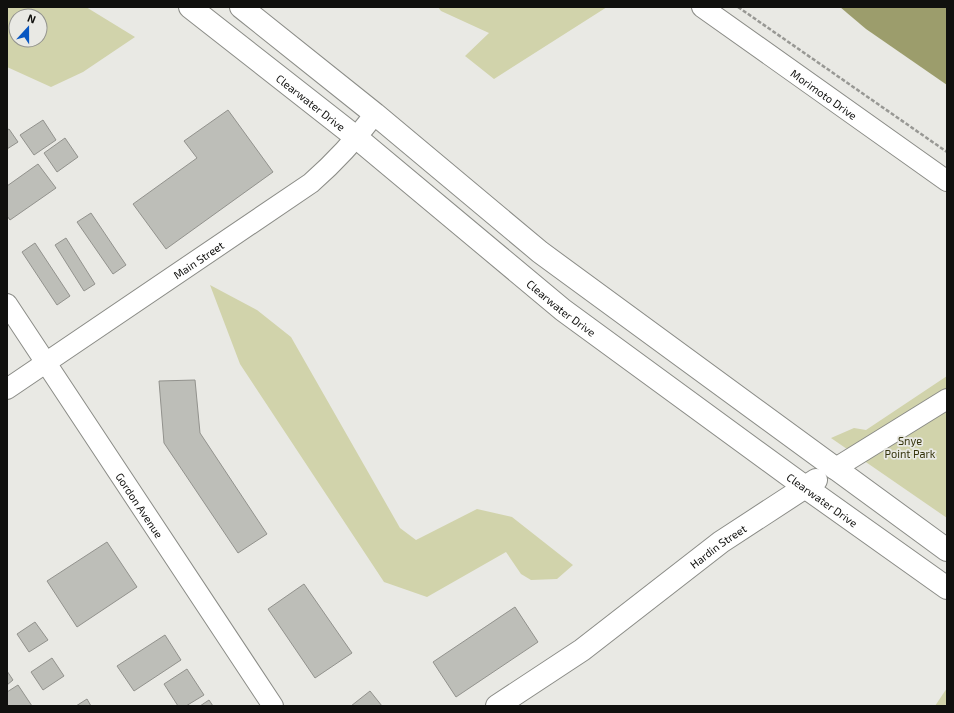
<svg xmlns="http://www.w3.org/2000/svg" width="954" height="713" viewBox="0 0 954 713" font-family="'Exo 2',sans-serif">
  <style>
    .green { fill: #d1d3ab; fill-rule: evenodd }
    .water { fill: #9c9d6c }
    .building { fill: #bdbeb8; stroke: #92928d }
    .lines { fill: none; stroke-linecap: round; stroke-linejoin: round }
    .street-casing { stroke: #8b8c87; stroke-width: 22 }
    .secondary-casing { stroke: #8b8c87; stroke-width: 24 }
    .path { stroke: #989894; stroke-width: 2.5; stroke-dasharray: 4 2; stroke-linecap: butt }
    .street { stroke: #fff; stroke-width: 20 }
    .secondary { stroke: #fff; stroke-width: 22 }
    .labels { text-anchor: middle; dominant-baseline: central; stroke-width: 3.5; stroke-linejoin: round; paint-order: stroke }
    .street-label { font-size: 11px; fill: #10100e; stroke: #e9e9e4 }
    .park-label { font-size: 11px; fill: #35340c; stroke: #e9e9e4 }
  </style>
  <rect width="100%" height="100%" fill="#e9e9e4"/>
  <g class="green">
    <path d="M7,7H86L135,37L83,72L51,87L7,67ZM16,16H40V40H16Z"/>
    <path d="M438,7H607L494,79L465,56L489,33L441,11Z"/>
    <path d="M210,285L257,310L291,337L400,528L416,540L477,509L512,517L573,565L557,579L531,580L521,574L506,552L427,597L384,582L240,364Z"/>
    <path d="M947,376V518L831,438L854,428L866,430Z"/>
    <path d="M947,688V706H935Z"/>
  </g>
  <path class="water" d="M840,7H947V85L866,29Z"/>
  <g class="building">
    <path d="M228,110L273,172L166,249L133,204L197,158L184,141Z"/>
    <path d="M43,120L56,140L34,155L20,135Z"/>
    <path d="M9,129L18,142L7,149V130Z"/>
    <path d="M65,138L78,157L57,172L44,153Z"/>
    <path d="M38,164L56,188L10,220L7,216V186Z"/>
    <path d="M91,213L126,265L113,274L77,222Z"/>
    <path d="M66,238L95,284L84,291L55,245Z"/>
    <path d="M35,243L70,296L57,305L22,252Z"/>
    <path d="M195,380L200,433L267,534L238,553L164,443L159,381Z"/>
    <path d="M107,542L137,587L77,627L47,581Z"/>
    <path d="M304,584L352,653L315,678L268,609Z"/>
    <path d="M515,607L538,642L456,697L433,662Z"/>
    <path d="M35,622L48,640L29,652L17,634Z"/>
    <path d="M165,635L181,660L134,691L117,666Z"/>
    <path d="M52,658L64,676L43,690L31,672Z"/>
    <path d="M187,669L204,695L186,706H178L164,684Z"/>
    <path d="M7,671L13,680L7,685Z"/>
    <path d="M18,685L32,706H7V692Z"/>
    <path d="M370,691L382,706H351Z"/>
    <path d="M87,699L91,706H76Z"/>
    <path d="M209,700L213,706H200Z"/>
  </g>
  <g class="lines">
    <g class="street-casing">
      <g id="street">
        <path id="s1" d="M702,7L947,181"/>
        <path id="s2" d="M7,304L273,706"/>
        <path id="s3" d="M7,389L311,183C335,162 356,139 375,114"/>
        <path d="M834,469L947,399"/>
      </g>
    </g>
    <g class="secondary-casing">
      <g id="secondary">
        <path id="s4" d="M190,7L357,138L563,310L805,487L947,588"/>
        <path d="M241,7L375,114L540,252L947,550"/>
        <path id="s5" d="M497,706L582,650L721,542L816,480"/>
      </g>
    </g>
    <path class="path" d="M738,7L947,152"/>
    <use href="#street" class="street"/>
    <use href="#secondary" class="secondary"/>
  </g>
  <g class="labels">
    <g class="street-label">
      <text stroke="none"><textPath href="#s1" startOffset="150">Morimoto Drive</textPath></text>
      <text stroke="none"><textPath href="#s4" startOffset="154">Clearwater Drive</textPath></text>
      <text stroke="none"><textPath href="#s3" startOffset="231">Main Street</textPath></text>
      <text stroke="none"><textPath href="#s4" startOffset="478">Clearwater Drive</textPath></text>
      <text stroke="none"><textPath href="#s4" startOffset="802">Clearwater Drive</textPath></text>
      <text stroke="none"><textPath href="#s2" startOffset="241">Gordon Avenue</textPath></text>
      <text stroke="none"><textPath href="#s5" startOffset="273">Hardin Street</textPath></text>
    </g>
    <g class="park-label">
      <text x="910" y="440">Snye<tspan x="910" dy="13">Point Park</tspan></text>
    </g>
  </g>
  <rect width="954" height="713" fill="none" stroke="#10100e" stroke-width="16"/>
  <g transform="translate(28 28) rotate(21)"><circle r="19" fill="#e9e9e4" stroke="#92928e"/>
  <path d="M0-3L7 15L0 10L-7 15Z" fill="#0957c1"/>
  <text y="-6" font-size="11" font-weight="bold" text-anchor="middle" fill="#10100e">N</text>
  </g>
</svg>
